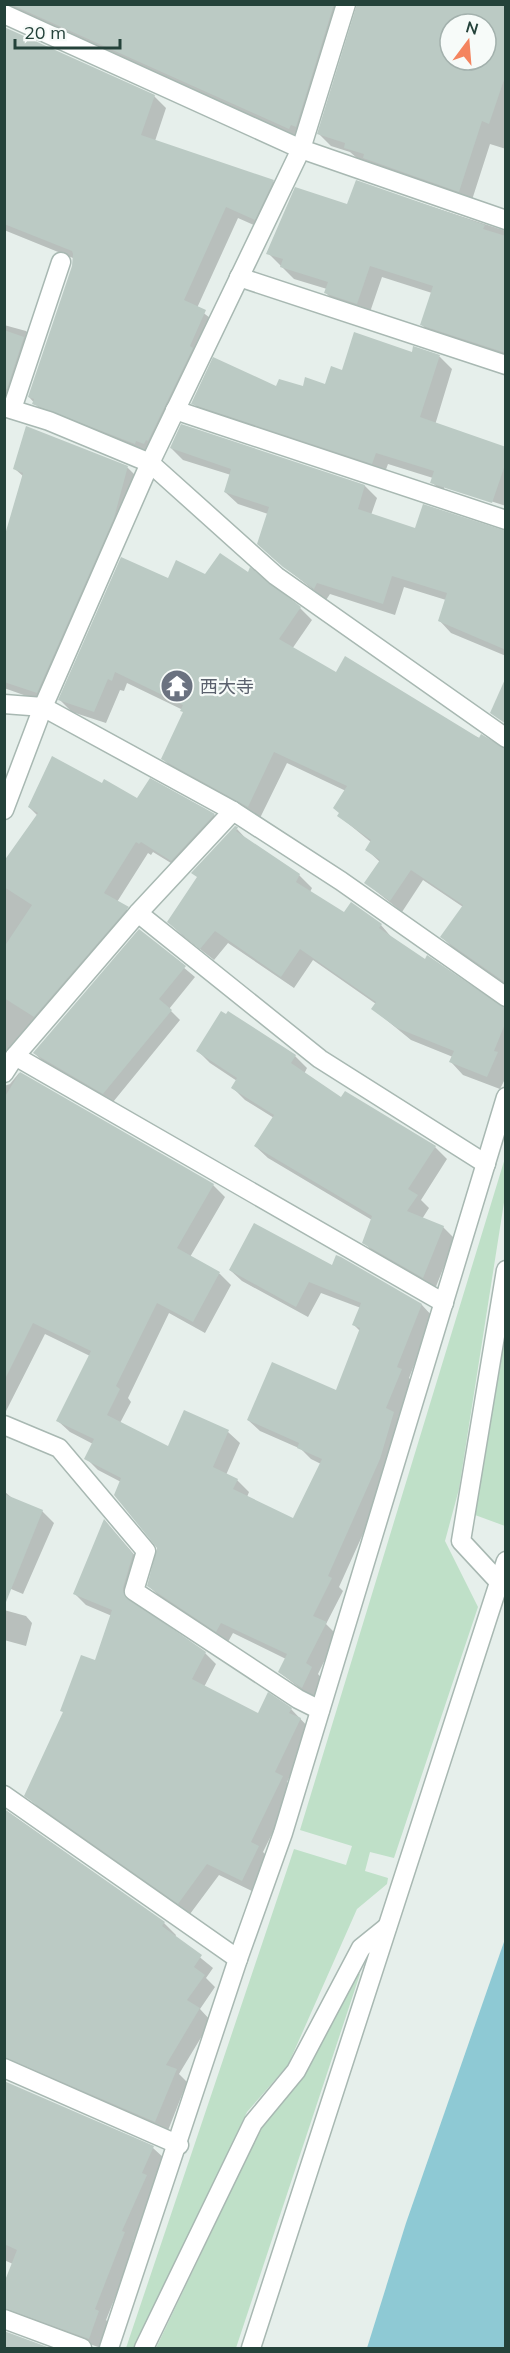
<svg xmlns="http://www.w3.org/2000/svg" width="510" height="2353" viewBox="0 0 510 2353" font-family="Mulish,'Noto Sans JP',sans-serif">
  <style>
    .green { fill: #bfe0c8 }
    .water { fill: #8ec9d4 }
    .shadow { fill: #0003; fill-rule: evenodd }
    .building { fill: #bbcac4; fill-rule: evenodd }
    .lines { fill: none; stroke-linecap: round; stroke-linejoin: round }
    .lane-casing { stroke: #a8b8b2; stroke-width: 21 }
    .street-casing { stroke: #a8b8b2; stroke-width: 21 }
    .lane { stroke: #fff; stroke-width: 18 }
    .street { stroke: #fff; stroke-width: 18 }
    .labels { text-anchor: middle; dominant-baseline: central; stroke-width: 4.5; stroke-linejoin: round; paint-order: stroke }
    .worship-label { font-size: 18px; fill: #5b616d; stroke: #f7fbf9; text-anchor: start }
  </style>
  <rect width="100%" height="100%" fill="#e6efeb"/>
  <g class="green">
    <path d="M505,1158V1196L459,1489L445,1541L478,1607L394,1858L370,1852L365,1871L388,1878L387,1884L357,1909L288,2065L247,2112L135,2348H126L294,1849L346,1865L352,1846L300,1830Z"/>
    <path d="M505,1337V1526L475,1515Z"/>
    <path d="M355,1971L360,1974L236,2348H156L261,2128L303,2073Z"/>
  </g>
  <path class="water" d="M505,1939V2348H367L406,2223Z"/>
  <g class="shadow">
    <path d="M4,4H506V149L490,144L471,203L358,159L350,152L331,146L319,134L358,5L351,7L301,141L10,16L4,27ZM450,24H486V60H450Z"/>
    <path d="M4,28L154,96L166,108L155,141L273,181L285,193L267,231L238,218L197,308L218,324L147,455L46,416L29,397L73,266V258L4,230Z"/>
    <path d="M356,182L506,231V361L434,337L422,325L432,293L382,277L369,315L338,305L326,293L327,289L294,279L268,253L348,206Z"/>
    <path d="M4,325L26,331L39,344L20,401L4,396Z"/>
    <path d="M414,348L440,357L452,369L435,425L506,449V506L444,486V489L506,510V515L444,494L432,482L433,478L388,464L384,475L205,415L193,403L277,388L326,386L343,372L412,353Z"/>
    <path d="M27,428L128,468L139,479L49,704L4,688V533L7,534L24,477L15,469Z"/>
    <path d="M171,448L365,486L377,498L371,515L416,530L506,532V656L451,633L439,620L446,600L404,587L395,615L330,594L326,600L271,556L268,514L238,504L225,492L231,475L183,460Z"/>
    <path d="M205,576L300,608L312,620L292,649L336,674L506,750V985L454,949L442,937L463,907L423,880L402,912L366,883L380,862L367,850L372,843L339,816L346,791L287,763L260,818L175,771L163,759L184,713L183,710L127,683L124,691L120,690L106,723L72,712L60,700L169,580Z"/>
    <path d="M150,780L214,815L226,827L184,871L153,852L151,855L148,853L117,902L139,919L18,1060L4,1084V864L38,816L29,807L102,785L138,800Z"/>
    <path d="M237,829L249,842L299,875L312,888L310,892L344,914L352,904L381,925L393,939L493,1004L506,1016V1077L500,1089L463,1075L451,1062L453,1057L411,1040L373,1009L376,1004L313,960L294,988L228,943L214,960L182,935L169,922Z"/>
    <path d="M140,931L195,977L169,1009L180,1020L113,1102L44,1062L34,1053Z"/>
    <path d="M198,1051L295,1056L307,1068L304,1074L341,1099L345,1093L435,1147L447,1159L421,1200L429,1208L422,1219L443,1227L455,1239L435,1289L376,1254L363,1242L372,1220L268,1158L255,1146L274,1118L245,1100L233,1088L237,1081L210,1063Z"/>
    <path d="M19,1073L213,1185L225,1197L190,1257L220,1274L231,1285L205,1333L169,1313L128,1398L131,1402L120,1423L169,1448L228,1432L240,1443L226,1475L237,1480L249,1492L247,1497L294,1520L321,1464L311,1459L301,1449L260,1431L248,1420L337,1392L360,1331L354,1325L361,1308L321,1293L308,1317L242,1281L230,1270L333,1268L422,1305L433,1317L409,1378L413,1382L398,1418L405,1425L391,1472L339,1587L343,1591L326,1624L337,1635L318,1674L323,1680L314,1699L279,1672L286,1659L233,1633L228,1642L161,1598L149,1586L158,1548L121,1482L98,1470L86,1458L93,1444L70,1432L58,1421L90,1356L45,1334L4,1415V1086L10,1084Z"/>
    <path d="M4,1491L13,1499L42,1511L54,1523L23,1594L4,1586Z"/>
    <path d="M105,1521L144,1566L134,1605L205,1653L216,1664L204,1687L258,1715L291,1709L312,1731L287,1782L294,1789L263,1852L270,1859L254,1892L219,1875L190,1914L38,1807L26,1795L96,1662L112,1616L86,1605L75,1594Z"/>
    <path d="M4,1610L26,1616L32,1623L26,1646L4,1640Z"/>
    <path d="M4,1809L164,1923L176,1935L175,1937L213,1968L206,1978L215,1987L200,2009L211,2021L179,2074L187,2082L167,2133L5,2076V2083L153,2148L165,2159L158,2188L133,2242L136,2245L106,2320L110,2324L101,2348L21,2320L5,2326L4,2331V2287L13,2264L4,2260Z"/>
  </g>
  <g class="building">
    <path d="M10,4H334L296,127L291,125L289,129Z"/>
    <path d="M357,4H506V74L489,124L482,121L459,192L363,158L364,154L344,148L345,143L317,134ZM450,24H486V60H450Z"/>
    <path d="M4,27L155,95L141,135L274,180L255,220L226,207L184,300L206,310L190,346L193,348L148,441L146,440L144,444L136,441L135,444L32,404L34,399L28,397L72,266L73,254L72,251L4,224Z"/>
    <path d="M356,180L485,225L483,229L506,236V353L420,325L433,286L370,266L357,304L324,293L328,282L280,267L283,259L266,254L295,187L347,204Z"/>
    <path d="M4,330L24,337L7,389L4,388Z"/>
    <path d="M354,332L412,352L413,346L440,355L420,417L506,447V462L492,503L430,483L434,471L376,453L372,464L191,404L213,357L276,386L279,379L303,386L305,377L325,384L331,366L342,370Z"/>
    <path d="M181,424L365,485L358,509L415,528L423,504L506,531V650L438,621L447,593L392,576L383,604L317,583L314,589L283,567L257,544L269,507L224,492L231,469L170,448Z"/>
    <path d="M26,426L128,466L114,518L37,693L4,682V538L23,473L13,469Z"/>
    <path d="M220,553L248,572L250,567L301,607L279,639L336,672L345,656L479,738L481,734L506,749V983L440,937L463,905L411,870L390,901L364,883L380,860L365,850L371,840L337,816L339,813L333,808L347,786L274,752L248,807L161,759L183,712L180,711L183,705L115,672L112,681L108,679L94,712L58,700L121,557L168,578L176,560L205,574Z"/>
    <path d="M506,677V724L490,713Z"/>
    <path d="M52,756L102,783L104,779L137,798L150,778L215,814L171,861L141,842L139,844L136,842L104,893L129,907L34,1017L4,998V947L32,905L4,887V861L38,813L28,807Z"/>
    <path d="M235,826L238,827L236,831L300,874L296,882L344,912L351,902L382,924L379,928L425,959L427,955L505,1008V1024L494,1051L498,1052L487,1077L449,1062L454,1051L397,1028L371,1009L376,1002L300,949L281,977L215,931L200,949L167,922L197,877L191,873Z"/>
    <path d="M139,929L186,966L159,999L172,1010L103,1094L33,1053Z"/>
    <path d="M221,1011L226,1014L228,1011L296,1055L291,1063L341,1097L345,1091L436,1146L408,1189L418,1195L407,1211L444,1226L423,1278L362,1243L372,1216L254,1146L274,1115L231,1088L237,1078L196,1051Z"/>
    <path d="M20,1072L214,1184L177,1248L220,1272L193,1322L157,1303L116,1386L120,1389L107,1415L168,1446L184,1410L229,1430L213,1467L238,1479L233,1489L293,1518L322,1459L297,1448L299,1443L247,1420L272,1362L336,1390L360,1328L352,1325L361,1303L309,1282L296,1307L229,1270L254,1223L332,1265L336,1255L341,1257L422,1304L397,1367L402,1369L386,1408L394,1412L380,1459L328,1576L332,1578L313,1616L327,1622L306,1663L312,1667L302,1688L278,1672L287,1654L221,1623L216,1632L147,1586L157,1548L114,1495L121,1478L84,1459L94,1439L56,1421L91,1351L33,1323L4,1381V1098Z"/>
    <path d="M4,1494L43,1510L6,1602H4Z"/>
    <path d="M104,1519L133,1554L123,1588L124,1595L206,1652L192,1679L258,1713L268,1692L292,1708L289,1713L301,1718L275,1772L283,1776L251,1842L259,1846L242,1881L207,1864L178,1904L24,1796L63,1712L60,1711L81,1655L95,1660L112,1610L73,1594Z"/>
    <path d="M4,1809L165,1922L162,1926L202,1955L194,1967L205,1975L187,2000L200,2008L166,2065L177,2069L155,2122L4,2057Z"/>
    <path d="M4,2081L154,2146L142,2173L147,2175L122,2231L125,2232L95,2309L99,2311L89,2339L4,2308V2283L17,2250L4,2244Z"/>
    <path d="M4,2331L50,2348V2349H4Z"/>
  </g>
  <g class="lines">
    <g class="lane-casing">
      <path id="lane" d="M12,409L61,262"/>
    </g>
    <g class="street-casing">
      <g id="street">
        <path d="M4,14L301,149L506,220"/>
        <path d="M239,277L506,365"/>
        <path d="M4,407L49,421L150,463L276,576L506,738"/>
        <path d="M175,410L506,520"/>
        <path d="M4,704L43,707L233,811L341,881L506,997"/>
        <path d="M4,810L43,707L150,463L301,149L346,4"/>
        <path d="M138,913L320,1059L486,1164"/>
        <path d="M15,1056L444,1303"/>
        <path d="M4,1073L15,1056L138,913L233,811"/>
        <path d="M4,1425L59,1448L146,1551L134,1591L298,1699L320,1710"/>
        <path d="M499,1582L461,1541L506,1270"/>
        <path d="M4,1795L238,1959"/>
        <path d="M4,2068L179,2145"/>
        <path d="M4,2319L82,2348"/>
        <path d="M109,2348L238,1959L283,1833L506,1097"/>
        <path d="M144,2348L253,2123L296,2071L361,1948L387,1927"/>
        <path d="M251,2348L506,1561"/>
      </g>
    </g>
    <use href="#lane" class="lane"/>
    <use href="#street" class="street"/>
  </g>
  <defs>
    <g id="temple-disc" transform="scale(1.725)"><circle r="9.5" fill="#6b7280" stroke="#f7fbf9"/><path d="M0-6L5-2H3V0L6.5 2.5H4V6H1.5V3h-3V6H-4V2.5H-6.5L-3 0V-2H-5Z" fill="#fff"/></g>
  </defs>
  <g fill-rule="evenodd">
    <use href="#temple-disc" x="177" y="686"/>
  </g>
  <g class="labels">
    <g class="worship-label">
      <text x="200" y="686">西大寺</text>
    </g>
  </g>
  <rect width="510" height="2353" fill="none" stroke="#24423a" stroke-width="12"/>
  <g transform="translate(468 42) rotate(16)"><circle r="28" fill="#f7fbf9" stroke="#a3b1ad" stroke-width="1.5"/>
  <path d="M0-4.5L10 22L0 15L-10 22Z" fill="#f4845f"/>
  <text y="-9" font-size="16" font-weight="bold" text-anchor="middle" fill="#24423a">N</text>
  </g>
  <path d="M15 39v9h105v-9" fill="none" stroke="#24423a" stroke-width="3"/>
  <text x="24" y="39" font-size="18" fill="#24423a" stroke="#f7fbf9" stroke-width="4.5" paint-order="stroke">20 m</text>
</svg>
